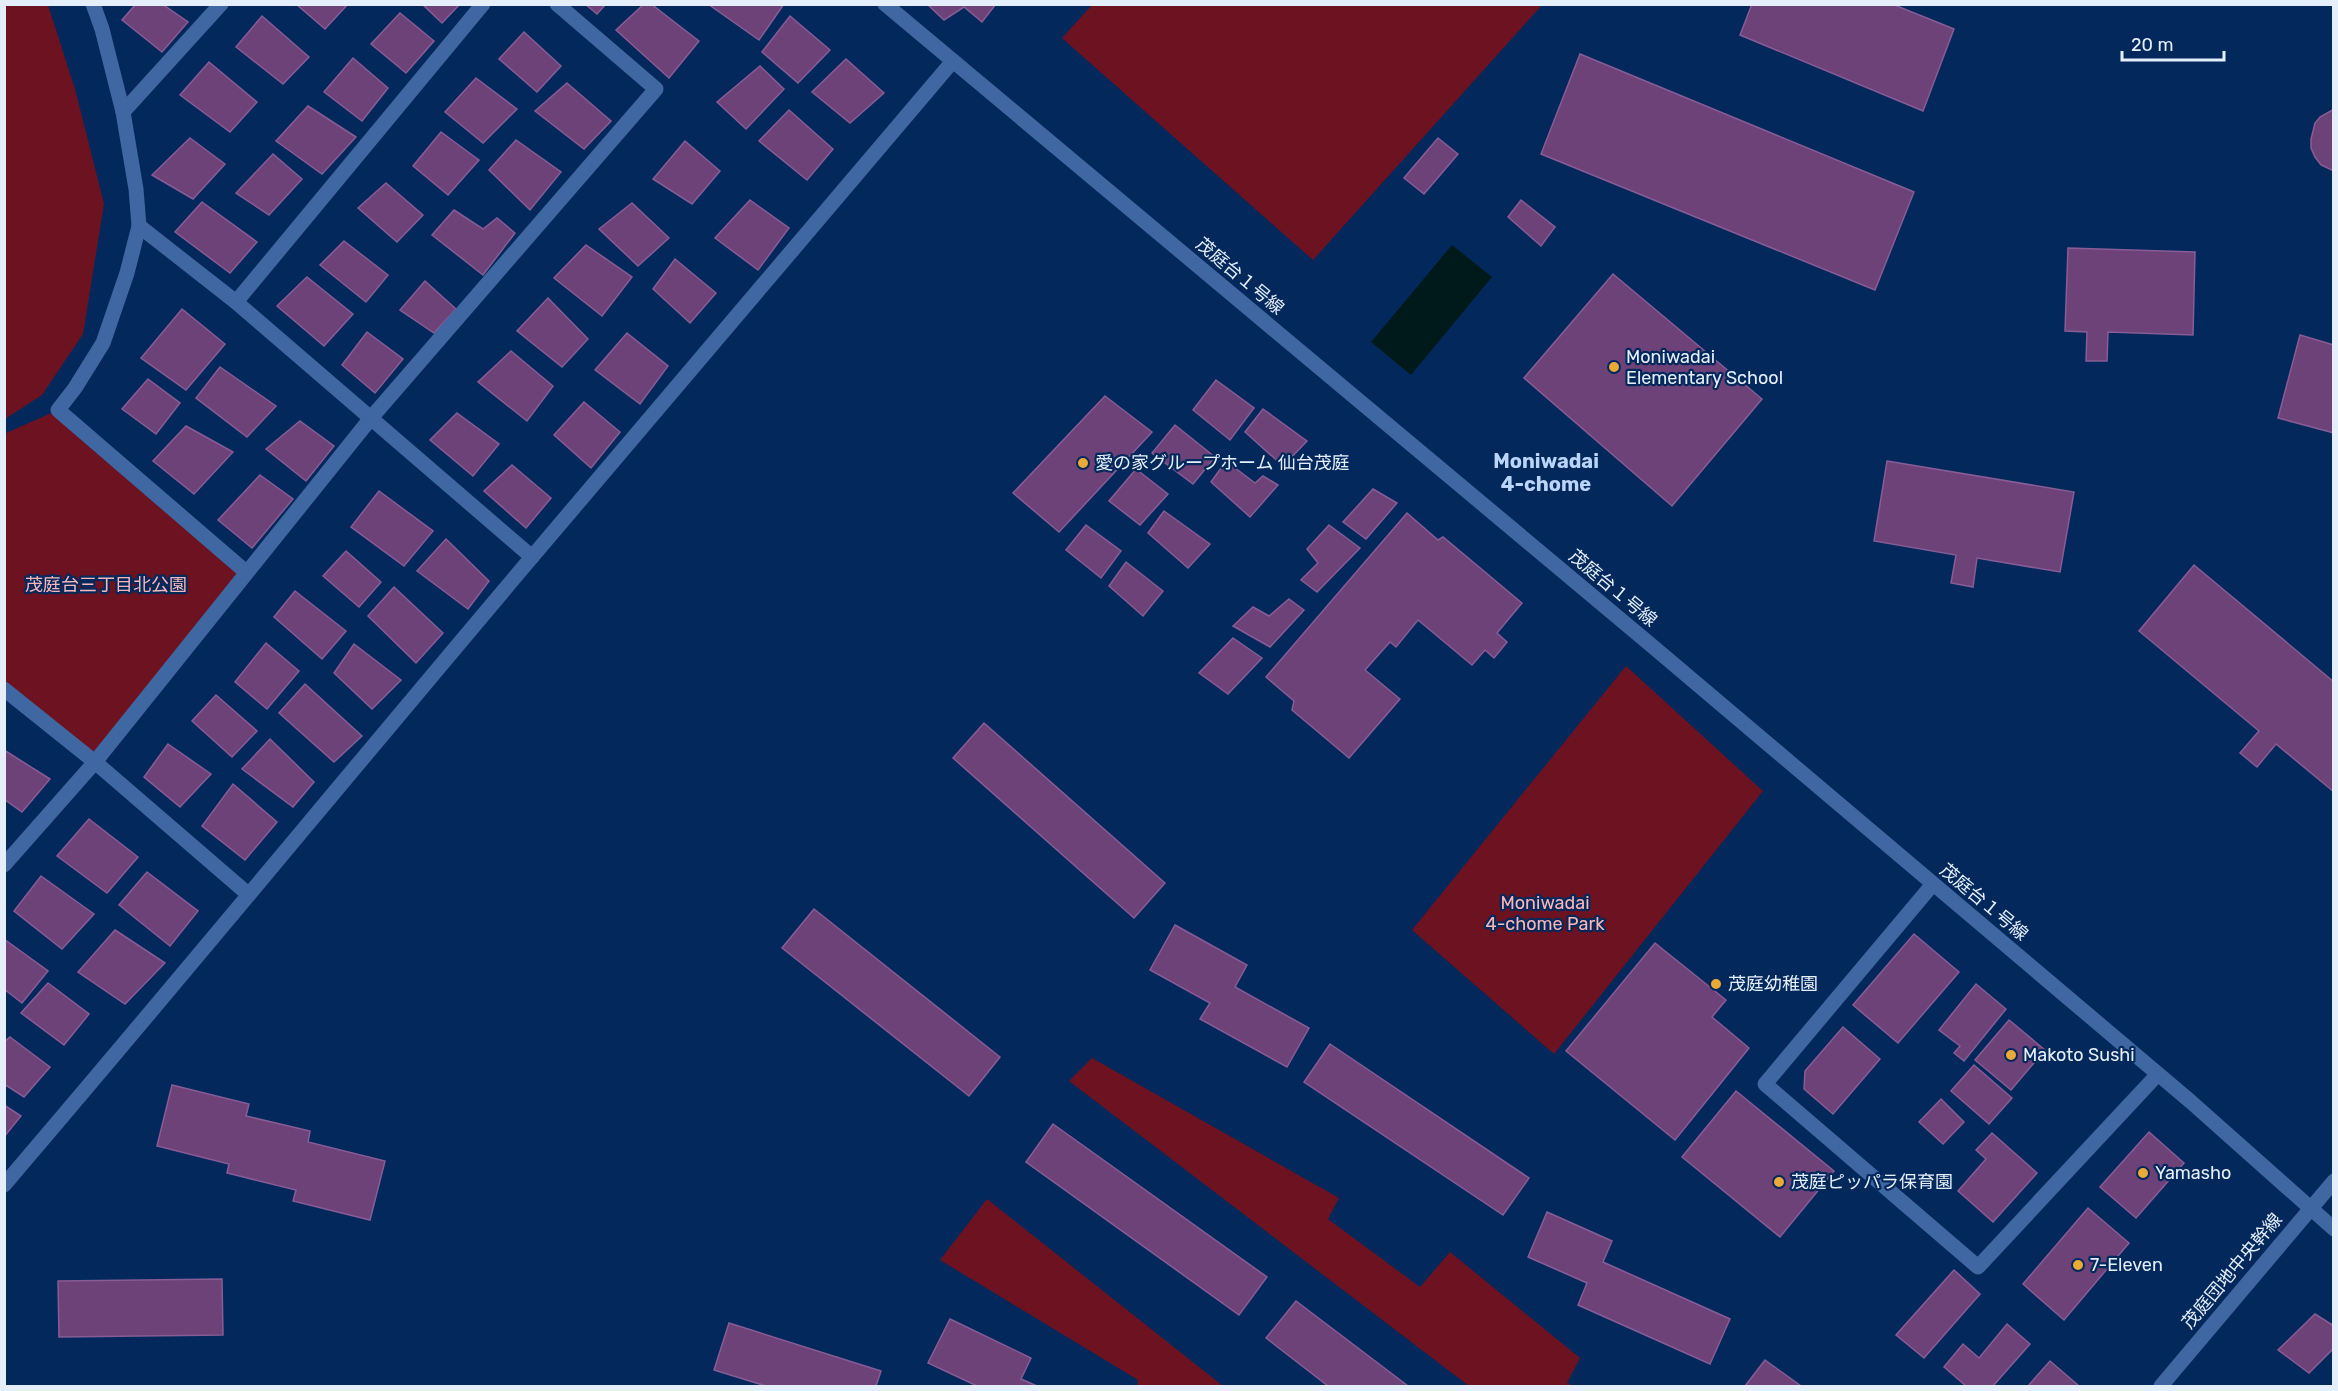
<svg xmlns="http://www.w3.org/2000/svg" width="2338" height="1391" viewBox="0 0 2338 1391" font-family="Rubik,'Noto Sans JP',sans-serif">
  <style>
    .green { fill: #6d1221 }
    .water { fill: #00191a }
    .building { fill: #6c4279; stroke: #885c96; stroke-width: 1.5 }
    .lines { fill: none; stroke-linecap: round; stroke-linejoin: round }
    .minor { stroke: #3f67a1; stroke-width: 15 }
    .poi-dot { fill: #eaaa38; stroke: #03295c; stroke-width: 2 }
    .labels { text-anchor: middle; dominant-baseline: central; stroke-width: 4.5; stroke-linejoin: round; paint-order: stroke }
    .street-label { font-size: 18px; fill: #e5eefb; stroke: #03295c }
    .poi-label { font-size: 18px; fill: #e5eefb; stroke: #03295c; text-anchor: start }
    .park-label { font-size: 18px; fill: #fbb7b8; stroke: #03295c }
    .neighbourhood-label { font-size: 20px; font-weight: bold; fill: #bad4fa; stroke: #03295c }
  </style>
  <rect width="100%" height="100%" fill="#03295c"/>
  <g class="green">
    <path d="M5,4L48,5L75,89L104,204L83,334L42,395L5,419Z"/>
    <path d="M1092,5V4L1542,5L1313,260L1062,38Z"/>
    <path d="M58,410L246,572L95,762L5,693L4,434Z"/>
    <path d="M1626,666L1763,791L1554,1054L1412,930Z"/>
    <path d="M1092,1058L1339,1198L1328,1219L1420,1287L1450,1252L1580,1358L1567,1383L1573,1386H1469L1069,1081Z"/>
    <path d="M987,1199L1223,1386H1137L1138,1380L940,1260Z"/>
  </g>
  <path class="water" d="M1452,245L1492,277L1411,375L1371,342Z"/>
  <g class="building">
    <path d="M136,4H162L188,22L162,52L122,20Z"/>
    <path d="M296,4H348L325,29Z"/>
    <path d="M422,4H460L442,23Z"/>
    <path d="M585,4H606L597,14Z"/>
    <path d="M644,4H651L699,41L669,78L616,30Z"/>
    <path d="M708,4H784L759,40Z"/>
    <path d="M927,4H996L982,22L964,7L944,20Z"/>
    <path d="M1752,4H1892L1954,29L1923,111L1740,35Z"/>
    <path d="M400,13L434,41L406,73L371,44Z"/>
    <path d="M262,16L309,57L283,84L236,47Z"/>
    <path d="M790,16L830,50L798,83L762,52Z"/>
    <path d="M524,32L561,66L537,92L499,59Z"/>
    <path d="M1580,54L1914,192L1875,290L1541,154Z"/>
    <path d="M353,58L388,88L362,121L324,92Z"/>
    <path d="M846,59L884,93L850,123L812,92Z"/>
    <path d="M209,62L257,102L230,132L180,95Z"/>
    <path d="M760,66L784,89L746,129L717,102Z"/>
    <path d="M476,78L517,109L483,143L445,112Z"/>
    <path d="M567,83L611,121L584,149L535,111Z"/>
    <path d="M308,106L356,137L322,174L276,141Z"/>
    <path d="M2334,109V171L2321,165L2315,157L2311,148V139L2315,123L2320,117Z"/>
    <path d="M789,110L833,149L807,180L759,141Z"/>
    <path d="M441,132L479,160L448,195L413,166Z"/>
    <path d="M190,138L225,164L193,199L152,175Z"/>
    <path d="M1438,138L1458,154L1424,194L1404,178Z"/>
    <path d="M516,140L561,172L530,210L489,170Z"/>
    <path d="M685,141L720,171L692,204L653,179Z"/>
    <path d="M273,154L302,179L269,215L236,193Z"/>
    <path d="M386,183L423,215L397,242L358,208Z"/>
    <path d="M750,200L789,228L758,270L715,238Z"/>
    <path d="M1521,200L1555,227L1541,246L1508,217Z"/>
    <path d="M202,202L257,242L230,273L175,232Z"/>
    <path d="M632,203L669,238L638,266L599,229Z"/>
    <path d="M454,210L483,229L497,218L515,233L483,275L432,235Z"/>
    <path d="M344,241L388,275L366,302L320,265Z"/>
    <path d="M586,245L632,277L602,316L554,278Z"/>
    <path d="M2068,248L2195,252L2193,335L2108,332L2107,361H2086L2087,332L2065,331Z"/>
    <path d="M675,259L716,293L690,323L653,289Z"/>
    <path d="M1613,274L1762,399L1672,506L1524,378Z"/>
    <path d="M307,277L353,314L324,346L277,306Z"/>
    <path d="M425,281L456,309L434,333L400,310Z"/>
    <path d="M548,298L588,339L562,367L517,331Z"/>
    <path d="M182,309L225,344L186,390L141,358Z"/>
    <path d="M367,332L403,359L375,393L342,365Z"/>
    <path d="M627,333L668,366L640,404L595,370Z"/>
    <path d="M2300,335L2334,345V433L2278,418Z"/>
    <path d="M511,351L553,386L527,421L478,382Z"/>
    <path d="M220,367L276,406L247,437L196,398Z"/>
    <path d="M148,379L180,403L156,434L122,409Z"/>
    <path d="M1216,380L1254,408L1230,440L1193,410Z"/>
    <path d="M1105,396L1152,432L1059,532L1013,493Z"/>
    <path d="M584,402L620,432L591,468L554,435Z"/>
    <path d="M1263,409L1307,441L1283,466L1245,432Z"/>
    <path d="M457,413L499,444L473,476L430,440Z"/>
    <path d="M300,421L334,446L306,481L266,449Z"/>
    <path d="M1175,425L1215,457L1193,484L1152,453Z"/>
    <path d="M186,426L233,452L194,494L153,461Z"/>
    <path d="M1226,461L1255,483L1263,476L1278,485L1250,517L1211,482Z"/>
    <path d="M1887,461L2074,492L2060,572L1977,558L1973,587L1951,583L1956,555L1874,541Z"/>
    <path d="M512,465L551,498L526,528L484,491Z"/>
    <path d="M1136,469L1168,494L1140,525L1109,501Z"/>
    <path d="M260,475L293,499L252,548L218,520Z"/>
    <path d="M1373,489L1397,503L1366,539L1343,522Z"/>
    <path d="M379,491L433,531L404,566L351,527Z"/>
    <path d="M1164,511L1210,544L1188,568L1148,533Z"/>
    <path d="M1407,513L1438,540L1443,537L1522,603L1497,633L1507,642L1494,658L1485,650L1472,665L1418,620L1396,647L1390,642L1365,670L1400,699L1349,758L1292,710L1294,701L1266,677Z"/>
    <path d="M1086,525L1121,551L1101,578L1066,550Z"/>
    <path d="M1329,525L1360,548L1317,592L1301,580L1318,563L1307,549Z"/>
    <path d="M446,539L489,581L468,609L417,571Z"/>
    <path d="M346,551L381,582L359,607L323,576Z"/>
    <path d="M1126,562L1163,591L1143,616L1109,586Z"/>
    <path d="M2194,565L2334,682V792L2276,744L2257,767L2240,753L2259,731L2139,631Z"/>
    <path d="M394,587L443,633L416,663L368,616Z"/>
    <path d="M295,591L346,631L322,659L274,617Z"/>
    <path d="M1289,599L1304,610L1270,647L1233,626L1253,607L1269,616Z"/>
    <path d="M1233,638L1262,658L1228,694L1199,673Z"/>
    <path d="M266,643L299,671L267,709L235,682Z"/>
    <path d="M354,644L401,680L372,709L334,673Z"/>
    <path d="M305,684L362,736L334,762L279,713Z"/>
    <path d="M216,695L257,731L232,757L192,721Z"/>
    <path d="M984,723L1165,883L1134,918L953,758Z"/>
    <path d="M270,739L314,782L293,807L242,769Z"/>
    <path d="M168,744L211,774L180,807L144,777Z"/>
    <path d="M4,750L50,779L22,812L4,799Z"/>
    <path d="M233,784L277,822L245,860L202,826Z"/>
    <path d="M89,819L138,857L107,893L57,856Z"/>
    <path d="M147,872L198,911L170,946L119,905Z"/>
    <path d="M41,876L94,914L62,949L14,911Z"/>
    <path d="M814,909L1000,1057L969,1096L782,948Z"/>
    <path d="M1175,925L1247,965L1235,987L1309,1028L1287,1067L1200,1019L1210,1003L1150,970Z"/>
    <path d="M115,930L165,963L125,1004L78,972Z"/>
    <path d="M1914,934L1959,972L1898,1043L1853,1005Z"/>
    <path d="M4,939L48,971L22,1003L4,989Z"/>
    <path d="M1655,943L1726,1000L1712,1017L1749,1048L1675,1140L1566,1051Z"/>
    <path d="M48,983L89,1014L64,1045L21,1013Z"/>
    <path d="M1976,984L2006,1009L1964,1061L1954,1053L1960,1046L1939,1030Z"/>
    <path d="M2009,1020L2045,1050L2011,1090L1975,1060Z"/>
    <path d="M1843,1027L1880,1059L1833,1114L1804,1089L1805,1071Z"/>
    <path d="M10,1037L50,1067L24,1097L4,1084V1042Z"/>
    <path d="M1330,1044L1529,1178L1503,1215L1304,1082Z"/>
    <path d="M1974,1065L2012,1098L1989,1124L1951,1091Z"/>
    <path d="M172,1085L249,1104L246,1116L310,1131L308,1142L385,1161L370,1220L293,1201L296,1190L227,1173L229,1164L157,1146Z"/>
    <path d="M1736,1091L1834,1171L1780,1237L1682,1157Z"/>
    <path d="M1941,1099L1964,1122L1943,1144L1919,1122Z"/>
    <path d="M4,1105L21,1116L4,1137Z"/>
    <path d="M1053,1124L1267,1277L1239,1315L1026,1162Z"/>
    <path d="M2149,1132L2184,1163L2136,1218L2100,1187Z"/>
    <path d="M1992,1133L2037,1173L1993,1222L1958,1191L1986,1159L1976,1150Z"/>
    <path d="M2088,1208L2129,1243L2064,1320L2023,1284Z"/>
    <path d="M1547,1212L1612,1241L1603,1262L1730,1319L1710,1364L1578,1305L1587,1283L1528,1257Z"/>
    <path d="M1954,1270L1980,1294L1924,1358L1896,1335Z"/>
    <path d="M222,1279L223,1335L59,1337L58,1281Z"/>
    <path d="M1296,1301L1408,1386H1328L1266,1338Z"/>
    <path d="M2315,1314L2334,1326V1348L2309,1373L2278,1350Z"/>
    <path d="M950,1319L1031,1358L1021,1379L1037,1386H977L928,1363Z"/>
    <path d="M729,1323L881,1371L876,1386H766L714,1370Z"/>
    <path d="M2007,1324L2030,1344L1993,1386H1966L1944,1367L1963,1344L1979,1358Z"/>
    <path d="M1765,1360L1801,1386H1745Z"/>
    <path d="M2050,1361L2079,1386H2028Z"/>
  </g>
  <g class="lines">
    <g class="minor">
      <path d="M93,4L102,29L123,112L136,189L139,226L127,273L103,343L75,388L58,410L246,572"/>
      <path d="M885,4L1651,645L2190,1101L2334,1229"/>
      <path d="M123,112L221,4"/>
      <path d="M139,226L236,302L532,557"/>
      <path d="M236,302L483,4"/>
      <path d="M4,689L95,762L248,894"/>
      <path d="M4,865L95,762L371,418L656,89L557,4"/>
      <path d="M1933,884L1765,1084L1978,1267L2158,1074"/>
      <path d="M4,1185C182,977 355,766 532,557C672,391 814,227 953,61"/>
      <path d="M2161,1386L2334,1181"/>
    </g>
  </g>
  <g class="poi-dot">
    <circle cx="1614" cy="367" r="6"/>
    <circle cx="1083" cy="463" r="6"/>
    <circle cx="1716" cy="984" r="6"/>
    <circle cx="2011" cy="1055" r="6"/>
    <circle cx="2143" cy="1173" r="6"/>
    <circle cx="1779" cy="1182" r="6"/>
    <circle cx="2078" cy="1265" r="6"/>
  </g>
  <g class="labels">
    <g class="street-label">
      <text transform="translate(1240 276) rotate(40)">茂庭台１号線</text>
      <text transform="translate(1613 588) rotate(40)">茂庭台１号線</text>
      <text transform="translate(1984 902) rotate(40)">茂庭台１号線</text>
      <text transform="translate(2232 1271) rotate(-50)">茂庭団地中央幹線</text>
    </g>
    <g class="poi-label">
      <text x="1626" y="357">Moniwadai<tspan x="1626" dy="21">Elementary School</tspan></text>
      <text x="1095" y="463">愛の家グループホーム 仙台茂庭</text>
      <text x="1728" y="984">茂庭幼稚園</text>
      <text x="2023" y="1055">Makoto Sushi</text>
      <text x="2155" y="1173">Yamasho</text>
      <text x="1791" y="1182">茂庭ピッパラ保育園</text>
      <text x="2090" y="1265">7-Eleven</text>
    </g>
    <g class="park-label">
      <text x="106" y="585">茂庭台三丁目北公園</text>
      <text x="1545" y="903">Moniwadai<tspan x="1545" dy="21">4-chome Park</tspan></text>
    </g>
    <g class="neighbourhood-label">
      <text x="1546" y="461">Moniwadai<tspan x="1546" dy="23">4-chome</tspan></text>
    </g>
  </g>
  <rect width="2338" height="1391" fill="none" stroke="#e5eefb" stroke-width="12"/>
  <path d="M2122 51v9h102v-9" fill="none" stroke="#e5eefb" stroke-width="3"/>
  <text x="2131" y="51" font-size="18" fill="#e5eefb" stroke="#03295c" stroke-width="4.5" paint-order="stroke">20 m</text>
</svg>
